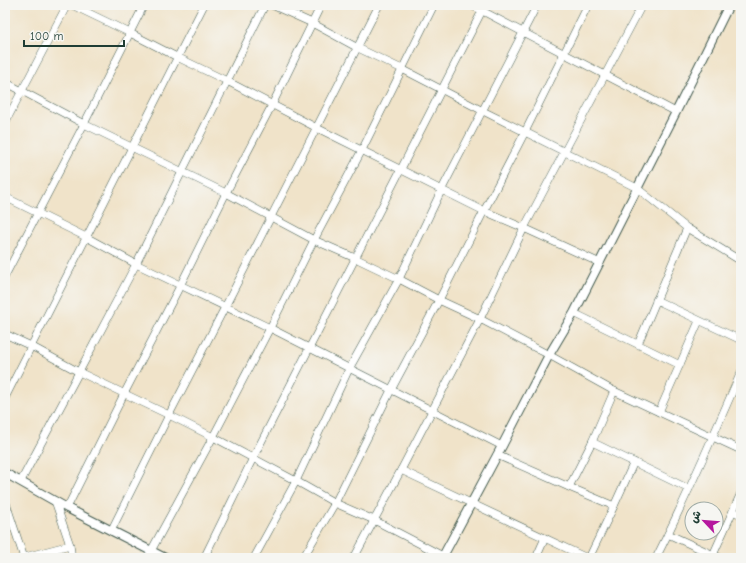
<svg xmlns="http://www.w3.org/2000/svg" width="746" height="563" viewBox="0 0 746 563" font-family="'Comic Neue','Playpen Sans Arabic',sans-serif">
  <style>
    .lines { fill: none; stroke-linecap: round; stroke-linejoin: round }
    .minor-casing { stroke: #3e564a; stroke-width: 8 }
    .tertiary-casing { stroke: #3e564a; stroke-width: 10 }
    .minor { stroke: #fff; stroke-width: 7 }
    .tertiary { stroke: #fff; stroke-width: 8 }
  </style>
  <rect width="100%" height="100%" fill="#f6f6f2"/>
  <filter id="ink" filterUnits="userSpaceOnUse"><feTurbulence type="fractalNoise" baseFrequency=".025" numOctaves="2"/><feDisplacementMap in="SourceGraphic" scale="8" xChannelSelector="R" yChannelSelector="G"/><feConvolveMatrix kernelMatrix="1 2 1 2 8 2 1 2 1" color-interpolation-filters="sRGB"/></filter>
  <filter id="wash" filterUnits="userSpaceOnUse"><feTurbulence type="fractalNoise" baseFrequency=".012" numOctaves="4" result="noise"/><feDisplacementMap in="SourceGraphic" scale="16" xChannelSelector="R" yChannelSelector="G"/><feGaussianBlur stdDeviation="0.9" result="paint"/><feColorMatrix in="noise" values="0 0 0 0 0 0 0 0 0 0 0 0 0 0 0 0 0 1.4 0 .05"/><feComposite in="paint" operator="in"/></filter>
  <g filter="url(#wash)">
    <rect width="100%" height="100%" fill="#f0e3c9"/>
  </g>
  <g filter="url(#ink)">
    <g class="lines">
      <g class="minor-casing">
        <g id="minor">
          <path d="M72,5L130,33L177,57L227,81L317,128L484,211L524,228L600,263"/>
          <path d="M272,5L312,23L358,48L402,69L483,111L637,188L687,228L741,261"/>
          <path d="M471,5L676,112"/>
          <path d="M5,82L84,124L226,193L314,240L355,258L399,279L439,300L480,319L549,355L614,391L741,450"/>
          <path d="M5,123L67,5"/>
          <path d="M5,197L86,237L136,264L270,328L502,446"/>
          <path d="M5,276L84,124L144,5"/>
          <path d="M656,300L741,340"/>
          <path d="M574,313L680,365"/>
          <path d="M5,334L31,346L79,372L169,415L213,437L296,481L335,503L374,520L443,556"/>
          <path d="M638,344L687,228"/>
          <path d="M5,398L204,5"/>
          <path d="M659,412L699,321"/>
          <path d="M592,442L689,489"/>
          <path d="M497,455L569,487L614,506"/>
          <path d="M401,470L587,558"/>
          <path d="M21,481L79,372L136,264L265,5"/>
          <path d="M569,487L592,442L614,391"/>
          <path d="M5,500L24,558"/>
          <path d="M55,501L70,545L72,558"/>
          <path d="M67,508L124,394L180,286L226,193L272,105L321,5"/>
          <path d="M733,511L741,515"/>
          <path d="M111,531L169,415L225,307L379,5"/>
          <path d="M668,534L720,558"/>
          <path d="M713,555L741,493"/>
          <path d="M21,558L70,545"/>
          <path d="M149,558L151,551L213,437L270,328L314,240L362,150L434,5"/>
          <path d="M204,558L253,458L485,5"/>
          <path d="M254,558L296,481L349,369L399,279L442,189L537,5"/>
          <path d="M303,558L335,503L391,390L439,300L484,211L525,132L588,5"/>
          <path d="M354,558L401,470L480,319L524,228L642,5"/>
          <path d="M536,558L545,538"/>
          <path d="M589,558L614,506L634,462"/>
          <path d="M656,558C687,497 714,434 741,372"/>
        </g>
      </g>
      <g class="tertiary-casing">
        <g id="tertiary">
          <path d="M5,473L67,508L165,558"/>
          <path d="M442,558L502,446L549,355L574,313L676,112L729,5"/>
        </g>
      </g>
      <use href="#minor" class="minor"/>
      <use href="#tertiary" class="tertiary"/>
    </g>
  </g>
  <rect width="746" height="563" fill="none" stroke="#f6f6f2" stroke-width="20"/>
  <g transform="translate(704 521) rotate(296)"><circle r="19" fill="#f6f6f2" stroke="#a0aca6"/>
  <path d="M0-3L7 15L0 10L-7 15Z" fill="#b5179e"/>
  <text y="-6" font-size="11" font-weight="bold" text-anchor="middle" fill="#1f3d34">ش</text>
  </g>
  <path d="M24 40v6h100v-6" fill="none" stroke="#1f3d34" stroke-width="2"/>
  <text x="30" y="40" font-size="12" fill="#1f3d34" stroke="#f6f6f2" stroke-width="3" paint-order="stroke">100 m</text>
</svg>
